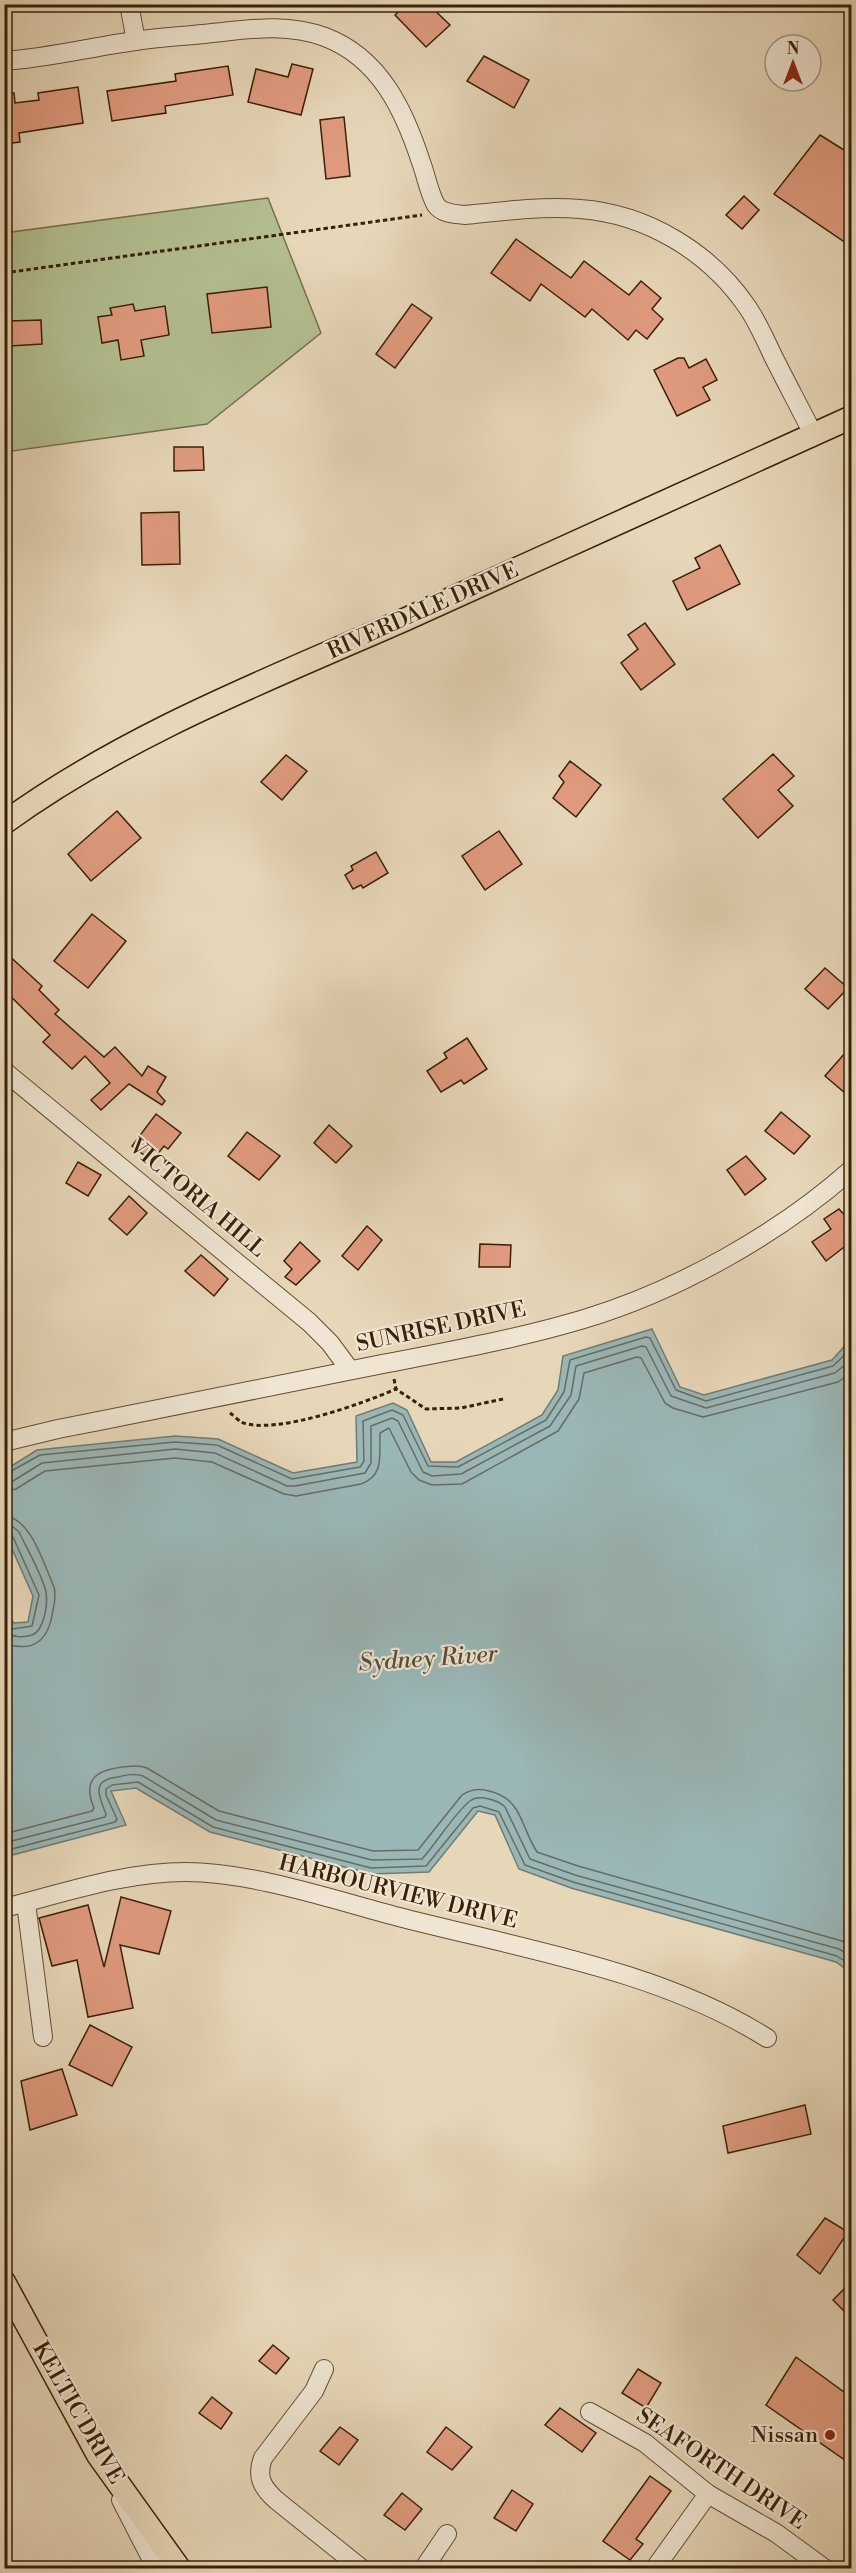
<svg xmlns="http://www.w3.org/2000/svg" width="856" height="2573" viewBox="0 0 856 2573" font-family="'Libre Bodoni',serif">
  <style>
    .green { fill: #b3bf91; stroke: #76704c; stroke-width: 1.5 }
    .water { fill: #9ab7b8; stroke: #737b71; stroke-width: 1.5 }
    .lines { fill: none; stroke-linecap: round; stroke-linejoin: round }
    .shore { stroke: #6a6c60; stroke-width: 1.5 }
    .building { fill: #e19b80; stroke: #392007; stroke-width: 1.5 }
    .minor-casing { stroke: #644e34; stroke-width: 20 }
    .major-casing { stroke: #392007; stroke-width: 25 }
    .path { stroke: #392007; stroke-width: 3; stroke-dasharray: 4.5 3; stroke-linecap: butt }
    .minor { stroke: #efe5d2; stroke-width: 18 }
    .major { stroke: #e7d7b9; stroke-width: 22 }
    .poi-dot { fill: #8f2418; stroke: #efe5d2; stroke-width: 2 }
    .labels { text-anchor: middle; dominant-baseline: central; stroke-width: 4.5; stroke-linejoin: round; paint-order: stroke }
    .street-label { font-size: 22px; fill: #392007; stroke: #efe5d2 }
    .poi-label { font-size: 22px; fill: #392007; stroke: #efe5d2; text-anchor: end }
    .water-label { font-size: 24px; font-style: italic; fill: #564d3c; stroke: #efe5d2 }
  </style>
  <rect width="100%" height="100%" fill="#e7d7b9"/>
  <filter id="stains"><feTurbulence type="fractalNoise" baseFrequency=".00333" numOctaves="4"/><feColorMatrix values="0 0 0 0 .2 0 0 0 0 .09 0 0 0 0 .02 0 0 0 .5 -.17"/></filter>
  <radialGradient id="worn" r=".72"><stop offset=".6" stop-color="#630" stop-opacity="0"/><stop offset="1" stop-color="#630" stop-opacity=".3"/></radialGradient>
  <path class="green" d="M268,198L321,333L207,424L5,452L4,233Z"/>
  <path class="water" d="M652,1329L680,1387L704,1395L832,1360L851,1339V1973L836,1962L571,1888L519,1869L495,1815L478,1811L429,1872L371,1874L210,1832L136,1788L111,1791L126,1825L5,1857V1613L14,1623L28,1622L33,1596L5,1533V1470L37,1450L175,1436L218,1439L293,1473L357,1462L356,1416L393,1403L407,1410L431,1462H456L542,1415L558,1390L563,1356Z"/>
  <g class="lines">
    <g class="shore">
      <path d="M4,1475L40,1455L175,1442L217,1445L292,1479L360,1467L364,1461L363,1421L392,1410L403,1415L428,1466L458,1467L546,1420L564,1392L570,1360L646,1337L650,1338L676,1390L706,1401L833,1366L852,1348"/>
      <path d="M4,1482L13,1481L42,1463L175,1449L215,1453L287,1486H295L365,1473L371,1463V1426L392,1418L398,1421L423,1472L432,1476L461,1474L550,1426L571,1395L576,1366L642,1346L646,1347L671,1396L706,1408L835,1373L852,1359"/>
      <path d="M4,1491L16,1489L45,1471L175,1458L212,1462L284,1494L296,1496L361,1484C385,1476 379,1453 380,1433L389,1428L411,1472L419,1480L432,1485L462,1484L558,1431L579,1399L584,1373L637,1357L641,1358L665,1403L673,1408L703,1417L838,1382L852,1372"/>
      <path d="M4,1516C31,1517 44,1565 54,1587C56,1595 55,1602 53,1610C49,1639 35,1654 4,1643"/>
      <path d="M4,1525L12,1526L19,1532C27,1549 42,1574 46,1592C48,1604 44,1631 32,1635C23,1638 12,1637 4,1632"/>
      <path d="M4,1533L13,1537L39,1595L32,1626L13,1629L4,1621"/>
      <path d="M4,1834L92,1811L94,1808C82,1780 96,1770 123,1767C132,1766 138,1765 147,1768L219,1811L373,1851L418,1850L462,1795C471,1789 479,1788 489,1791C523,1799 520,1826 537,1852L578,1866L842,1941L852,1946"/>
      <path d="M4,1843L105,1817L106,1814C99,1796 90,1780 118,1777C126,1775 134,1773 143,1776L216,1820L372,1860L422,1859C435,1845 457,1810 470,1801C479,1794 498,1800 505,1807L530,1859L575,1875L839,1949L852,1957"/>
      <path d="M4,1851L115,1822L117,1819L106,1795V1789L112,1785L138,1782L213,1827L371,1868L426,1866L473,1808L480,1806L499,1812L525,1865L573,1882L837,1956L852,1966"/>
    </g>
  </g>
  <g class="building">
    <path d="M407,4H428L450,25L426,47L395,15Z"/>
    <path d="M484,56L529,80L514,108L467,81Z"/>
    <path d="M292,64L313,69L301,115L248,102L256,69L288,77Z"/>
    <path d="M228,66L233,95L165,106L166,113L112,121L107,91L176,81L175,74Z"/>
    <path d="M78,87L83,123L19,133L20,142L4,144V93H14L15,103L39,100L38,93Z"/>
    <path d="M344,117L350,176L326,179L320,120Z"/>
    <path d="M820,135L852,155V247L774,194Z"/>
    <path d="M744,196L759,210L742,229L726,215Z"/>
    <path d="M516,239L571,278L584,261L629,295L641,281L661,298L652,309L663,319L647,339L636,330L628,340L592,309L585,317L541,284L530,301L491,273Z"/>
    <path d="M267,287L271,327L212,333L207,294Z"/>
    <path d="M133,304L135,311L165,306L169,335L141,340L144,356L121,360L118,340L102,343L98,317L112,315L110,308Z"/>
    <path d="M412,304L432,318L395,368L376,354Z"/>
    <path d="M41,320L42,344L10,346L9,321Z"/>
    <path d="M678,358H684L689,368L706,359L717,380L703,387L710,400L677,416L654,370Z"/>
    <path d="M174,447H203L204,470L174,471Z"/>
    <path d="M179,512L180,564L142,565L141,513Z"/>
    <path d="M720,545L740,584L687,610L673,581L700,568L695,558Z"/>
    <path d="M645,623L675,664L641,690L621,663L638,649L628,635Z"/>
    <path d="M773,754L794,776L778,790L793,806L758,838L723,799Z"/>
    <path d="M286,755L307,771L282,800L261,782Z"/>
    <path d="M570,761L601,785L576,817L553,798L564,782L559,776Z"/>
    <path d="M117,811L141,838L91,881L68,854Z"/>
    <path d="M499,831L522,864L485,890L462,856Z"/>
    <path d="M376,852L388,873L363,888L361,885L353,889L345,875L353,870L351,866Z"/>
    <path d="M92,914L126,941L88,988L54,961Z"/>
    <path d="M4,951L42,986L39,990L59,1010L55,1014L104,1057L115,1047L142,1076L148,1066L166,1077L157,1092L165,1101L162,1105L129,1084L101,1110L91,1100L110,1083L85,1056L72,1069L43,1042L50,1035L4,990Z"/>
    <path d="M825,968L848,988L828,1009L805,989Z"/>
    <path d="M467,1038L487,1069L464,1084L461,1080L441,1092L427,1071L447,1058L444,1053Z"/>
    <path d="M852,1045V1086L845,1093L825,1076Z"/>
    <path d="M781,1112L810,1136L794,1154L765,1131Z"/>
    <path d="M156,1114L181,1133L168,1149L164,1146L152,1161L132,1146Z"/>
    <path d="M329,1125L352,1146L336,1163L314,1143Z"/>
    <path d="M247,1132L280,1156L259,1180L228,1156Z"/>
    <path d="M746,1156L766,1179L745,1195L727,1170Z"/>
    <path d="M78,1162L101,1175L88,1196L66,1183Z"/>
    <path d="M129,1196L147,1213L127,1235L109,1219Z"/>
    <path d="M839,1209L852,1223V1241L826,1261L812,1242L831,1229L824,1219Z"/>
    <path d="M367,1226L382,1240L358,1270L342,1256Z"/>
    <path d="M300,1242L320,1261L296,1285L285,1277L292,1269L284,1261Z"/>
    <path d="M480,1244L511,1245L510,1267H479Z"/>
    <path d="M201,1255L228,1279L214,1296L185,1271Z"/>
    <path d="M121,1897L171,1911L159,1954L120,1945L133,2008L88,2017L77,1960L52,1966L39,1918L88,1905L104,1967Z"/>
    <path d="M90,2025L132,2047L112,2086L69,2065Z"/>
    <path d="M62,2069L77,2115L30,2130L21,2081Z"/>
    <path d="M805,2105L811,2134L728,2153L723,2126Z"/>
    <path d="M825,2218L848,2232L820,2274L797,2255Z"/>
    <path d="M852,2281V2319L833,2300Z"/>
    <path d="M273,2345L289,2358L276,2374L259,2361Z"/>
    <path d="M796,2357L852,2398V2465L766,2405Z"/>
    <path d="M638,2369L661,2383L646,2408L622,2393Z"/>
    <path d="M212,2397L232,2413L221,2429L199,2413Z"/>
    <path d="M560,2408L596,2433L582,2452L545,2425Z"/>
    <path d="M340,2427L358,2440L339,2465L320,2451Z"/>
    <path d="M446,2427L472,2447L452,2470L427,2452Z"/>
    <path d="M650,2476L671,2491L636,2539L643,2544L630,2560L603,2541Z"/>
    <path d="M512,2490L533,2504L516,2531L494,2518Z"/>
    <path d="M402,2493L422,2509L405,2530L384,2515Z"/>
  </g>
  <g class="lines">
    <g class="minor-casing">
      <g id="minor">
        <path d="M129,4L136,41"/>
        <path d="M4,61C49,58 91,47 135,41C161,37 187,36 212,33C251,29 287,23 325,37C380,58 404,110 421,162C426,175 429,193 436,205C442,214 456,214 465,215C503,211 542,206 580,209C647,214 710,252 748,308C758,323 765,339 773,356C786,382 800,408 813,434"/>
        <path d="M4,1071L309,1322L330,1343L350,1370"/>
        <path d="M4,1442L58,1429C155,1410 252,1390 348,1371C427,1355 507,1342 584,1319C677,1291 779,1234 852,1169"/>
        <path d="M26,1903L43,2037"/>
        <path d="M4,1908C64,1893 124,1872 186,1872C253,1872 337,1901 403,1918C523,1949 661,1971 767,2038"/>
        <path d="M324,2369L314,2391L263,2458C256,2477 262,2487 276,2500L361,2568"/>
        <path d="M590,2412L645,2443L708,2494L776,2533L824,2568"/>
        <path d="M121,2500L156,2568"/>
        <path d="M424,2568L447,2534"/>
        <path d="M655,2568L708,2494"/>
      </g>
    </g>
    <g class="major-casing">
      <g id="major">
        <path d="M4,823C125,735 267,680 404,620C554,553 702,484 852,417"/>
        <path d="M4,2282L98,2455L179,2568"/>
      </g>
    </g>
    <g class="path">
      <path d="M4,273L422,215"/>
      <path d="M394,1379L396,1389L426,1409L461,1408L503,1399"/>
      <path d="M230,1413C233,1415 238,1420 241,1422C274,1436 364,1403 396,1389"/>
    </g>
    <use href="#minor" class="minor"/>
    <use href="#major" class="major"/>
  </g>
  <circle class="poi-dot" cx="830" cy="2435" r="6"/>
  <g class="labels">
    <g class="street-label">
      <text transform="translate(423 611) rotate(-24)">RIVERDALE DRIVE</text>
      <text transform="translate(197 1198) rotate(40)">VICTORIA HILL</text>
      <text transform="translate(441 1327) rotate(-12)">SUNRISE DRIVE</text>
      <text transform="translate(398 1892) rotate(14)">HARBOURVIEW DRIVE</text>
      <text transform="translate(78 2413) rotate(60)">KELTIC DRIVE</text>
      <text transform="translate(721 2469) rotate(34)">SEAFORTH DRIVE</text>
    </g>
    <g class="poi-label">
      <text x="818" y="2435">Nissan</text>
    </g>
    <g class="water-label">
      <text transform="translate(428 1659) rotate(-4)">Sydney River</text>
    </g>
  </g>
  <rect width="856" height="2573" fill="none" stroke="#e7d7b9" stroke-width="24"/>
  <rect x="6" y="6" width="844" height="2561" fill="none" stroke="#392007" stroke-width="3"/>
  <rect x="12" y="12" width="832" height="2549" fill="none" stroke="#392007" stroke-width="1.5"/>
  <g transform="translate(793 63)"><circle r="28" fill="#efe5d2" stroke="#a69681" stroke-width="1.5"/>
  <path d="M0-4.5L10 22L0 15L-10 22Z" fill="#8f2418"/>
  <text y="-9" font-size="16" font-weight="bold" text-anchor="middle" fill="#392007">N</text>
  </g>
  <rect width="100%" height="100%" filter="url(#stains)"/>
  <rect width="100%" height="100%" fill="url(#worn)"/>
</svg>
